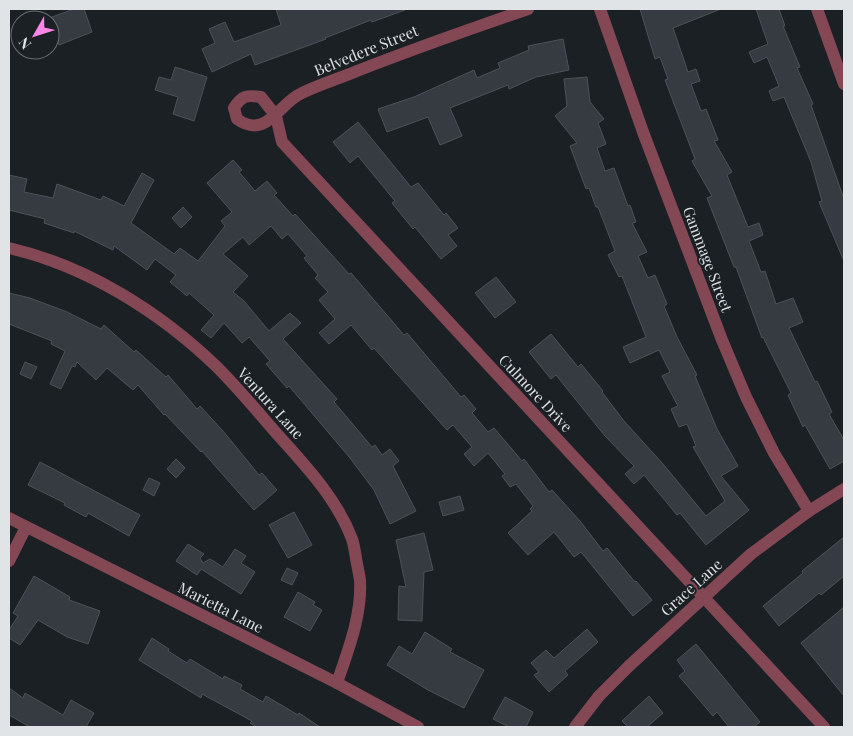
<svg xmlns="http://www.w3.org/2000/svg" width="853" height="736" viewBox="0 0 853 736" font-family="'Playfair Display',serif">
  <style>
    .building { fill: #353b41; stroke: #4c5258 }
    .lines { fill: none; stroke-linecap: round; stroke-linejoin: round }
    .street { stroke: #844754; stroke-width: 12 }
    .labels { text-anchor: middle; dominant-baseline: central; stroke-width: 4; stroke-linejoin: round; paint-order: stroke }
    .street-label { font-size: 15px; fill: #e0e4e7; stroke: #1b2025 }
  </style>
  <rect width="100%" height="100%" fill="#1b2025"/>
  <g class="building">
    <path d="M74,9H84L92,32L59,45L49,18Z"/>
    <path d="M276,9H405V10L372,22L371,20L325,38L326,39L255,65L251,54L212,72L202,49L215,43L209,29L225,22L234,42L281,25Z"/>
    <path d="M640,9H721L673,28L688,72L696,69L700,81L691,84L701,111L706,109L718,140L714,141L732,172L727,175L748,227L759,223L763,235L749,241L761,272L765,271L776,304L793,298L803,322L789,328L815,382L817,381L832,412L829,414L844,440V461L830,469L805,425L803,427L788,395L791,393L763,337L762,338L736,267H734L707,198L712,196L692,161L695,159L665,80L668,79L660,57L655,59Z"/>
    <path d="M756,9H779L785,26H783L800,67L797,68L813,104L811,105L844,199V261L819,202L822,201L811,162L784,97L773,101L769,91L779,86L767,57L754,63L749,52L768,44Z"/>
    <path d="M563,39L569,70L536,77L509,89L508,85L450,108L462,136L440,145L428,117L387,132L378,109L414,97L474,70L477,78L500,68L498,63L529,50L528,46Z"/>
    <path d="M175,67L207,77L194,121L173,114L178,97L155,90L159,77L171,80Z"/>
    <path d="M587,77L590,102L604,119L598,123L606,144L597,148L605,171L614,168L628,206L630,205L636,222L632,223L647,252L638,256L648,278L655,275L667,304L664,306L677,337L697,375L695,376L717,429L738,466L721,476L749,510L706,545L680,513L677,515L644,475L634,484L625,474L634,466L605,436L556,375L551,379L529,352L551,334L578,367L581,364L603,391L602,392L624,421L663,464L706,516L725,501L693,447L696,446L687,424L679,427L671,409L678,406L662,376L670,372L659,350L630,363L623,347L646,337L622,276L619,277L608,255L615,251L598,207H596L589,188L586,189L570,146L577,143L555,116L567,106L564,79Z"/>
    <path d="M358,122L411,187L418,183L444,215L446,213L458,228L448,235L457,246L441,259L415,227L413,229L392,203L395,201L358,156L350,163L333,142Z"/>
    <path d="M233,160L242,170L239,172L255,191L267,181L277,193L274,195L293,216L295,214L349,274L351,273L404,335L407,333L461,397L464,395L476,409L472,413L488,432L494,428L522,461L524,459L549,492L552,490L580,521L603,551L607,548L635,582L636,581L652,600L633,616L581,552L574,557L554,532L528,555L508,533L532,511L530,509L533,506L516,484L510,487L502,476L505,474L488,453L474,466L464,454L472,447L453,425L447,430L374,348L372,350L351,325L329,344L319,333L335,319L319,300L328,292L315,278L318,275L304,258L307,256L288,234L282,239L271,226L249,245L243,237L223,254L248,276L233,292L244,301L269,331L290,313L301,323L283,339L337,399L334,402L372,447L375,445L382,455L390,449L399,461L393,466L416,511L390,524L374,490L350,458L289,386L287,388L266,364L270,361L249,337L242,343L224,323L211,338L201,330L214,315L189,293L187,296L170,282L176,275L155,259L147,270L114,246L113,250L74,231V233L44,223L45,219L9,210V175L27,179L24,192L53,198L57,184L101,200L103,196L124,206L142,173L154,180L131,223L174,254L180,248L198,261L225,226L221,221L232,212L207,183Z"/>
    <path d="M183,207L192,217L181,228L172,218Z"/>
    <path d="M496,277L516,302L495,318L475,293Z"/>
    <path d="M9,293L30,298L67,312L101,329L104,325L134,352L136,350L166,377L168,375L197,409L200,406L223,431L259,475L262,473L277,490L254,510L202,451L201,452L165,414L164,415L138,385L133,390L107,368L96,380L77,362L75,367L72,366L61,389L50,384L65,351L51,344L52,341L9,324Z"/>
    <path d="M25,362L37,367L31,379L20,374Z"/>
    <path d="M176,459L185,468L176,478L167,469Z"/>
    <path d="M40,462L140,515L129,536L88,513L86,517L64,505L65,503L28,485Z"/>
    <path d="M149,478L160,483L154,496L143,490Z"/>
    <path d="M460,496L464,510L443,516L439,502Z"/>
    <path d="M294,512L312,545L288,558L269,525Z"/>
    <path d="M424,533L433,570L424,572L422,621L398,620L399,586L406,587L396,540Z"/>
    <path d="M844,537V576L821,595L819,593L779,626L763,606L803,573L802,571Z"/>
    <path d="M188,544L204,554L200,558L203,563L210,559L223,567L235,549L246,556L241,563L255,572L241,594L201,569L197,575L176,561Z"/>
    <path d="M287,568L298,573L292,585L281,580Z"/>
    <path d="M34,576L70,597L69,600L100,611L88,644L67,637L38,620L20,645L9,638V630L18,616L13,613Z"/>
    <path d="M298,592L315,602L313,605L322,610L310,631L284,617Z"/>
    <path d="M844,607V696L801,643Z"/>
    <path d="M587,629L598,642L565,671L568,675L549,692L534,675L539,672L531,663L546,650L554,658Z"/>
    <path d="M425,632L452,649L450,652L484,670L464,708L428,690L387,665L399,646L412,654Z"/>
    <path d="M152,638L169,649L168,651L187,663L190,659L223,679L224,676L242,685L240,689L263,702L266,696L298,715L299,713L320,727H257L250,723L252,721L202,694L201,698L139,660Z"/>
    <path d="M696,644L760,722L754,727H729L717,712L713,716L679,676L685,671L677,660Z"/>
    <path d="M9,688L23,698L25,693L63,715L71,700L94,713L86,727H30L9,715Z"/>
    <path d="M649,696L663,713L647,727H628L622,721Z"/>
    <path d="M505,697L533,712L526,727H509L493,719Z"/>
  </g>
  <g class="lines">
    <g class="street">
      <path d="M528,9C470,29 413,49 357,71C338,79 318,85 300,94C279,104 266,140 237,119L234,108C242,95 247,95 261,97L276,116L282,142L824,727"/>
      <path d="M600,9L643,132L722,340L746,397L774,453L809,511"/>
      <path d="M817,9L844,84"/>
      <path d="M9,248C87,266 160,312 217,367C238,388 258,412 278,435C306,466 337,499 352,539C354,545 355,552 356,558C357,565 359,573 360,580C362,616 348,650 337,683"/>
      <path d="M9,518L337,683L418,727"/>
      <path d="M9,561L26,527"/>
      <path d="M575,727L599,696L629,666L751,554L809,511L844,489"/>
    </g>
  </g>
  <g class="labels">
    <g class="street-label">
      <text transform="translate(366 50) rotate(-22)">Belvedere Street</text>
      <text transform="translate(708 259) rotate(69)">Gammage Street</text>
      <text transform="translate(536 393) rotate(47)">Culmore Drive</text>
      <text transform="translate(271 403) rotate(48)">Ventura Lane</text>
      <text transform="translate(691 587) rotate(-42)">Grace Lane</text>
      <text transform="translate(221 607) rotate(27)">Marietta Lane</text>
    </g>
  </g>
  <rect width="853" height="736" fill="none" stroke="#e0e4e7" stroke-width="20"/>
  <g transform="translate(35 35) rotate(231)"><circle r="24" fill="#1b2025" stroke="#6a6e73"/>
  <path d="M0-4L9 19L0 12L-9 19Z" fill="#fa87e6"/>
  <text y="-8" font-size="14" font-weight="bold" text-anchor="middle" fill="#e0e4e7">N</text>
  </g>
</svg>
